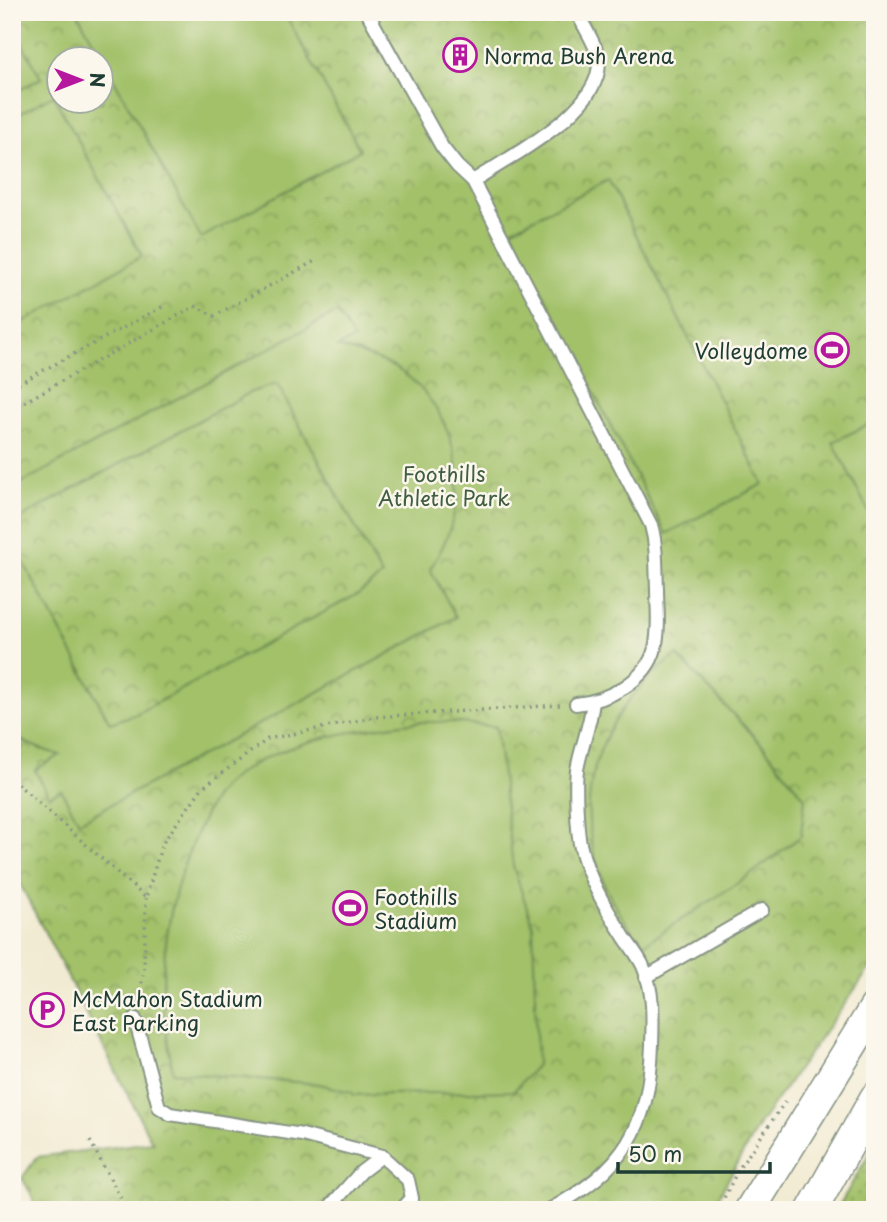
<svg xmlns="http://www.w3.org/2000/svg" width="887" height="1222" viewBox="0 0 887 1222" font-family="'Playpen Sans',sans-serif">
  <style>
    .grass { fill: url(#grass-dots); stroke: #607f4e; stroke-width: 2 }
    .park { fill: url(#park-crowns); stroke: #607f4e; stroke-width: 2; fill-rule: evenodd }
    .garden { fill: #a2c169; stroke: #607f4e; stroke-width: 2 }
    .lines { fill: none; stroke-linecap: round; stroke-linejoin: round }
    .service-casing { stroke: #889484; stroke-width: 16 }
    .tertiary-casing { stroke: #889484; stroke-width: 33 }
    .path { stroke: #889484; stroke-width: 3.5; stroke-dasharray: 2 5; stroke-linecap: butt }
    .service { stroke: #fff; stroke-width: 12 }
    .tertiary { stroke: #fff; stroke-width: 30 }
    .labels { text-anchor: middle; dominant-baseline: central; stroke-width: 5; stroke-linejoin: round; paint-order: stroke }
    .poi-label { font-size: 21px; fill: #1f3d34; stroke: #fbf7ec; text-anchor: start }
    .park-label { font-size: 21px; fill: #405e41; stroke: #fbf7ec }
  </style>
  <defs>
    <pattern id="grass-dots" width="8" height="8" patternUnits="userSpaceOnUse" patternTransform="scale(1.75)"><rect width="8" height="8" fill="#a2c169"/><path d="M2 2h.1M6 6h.1" fill="none" stroke="#839e57" stroke-width="1.8" stroke-linecap="round"/></pattern>
    <pattern id="park-crowns" width="20" height="18" patternUnits="userSpaceOnUse" patternTransform="scale(1.75)"><rect width="20" height="18" fill="#a2c169"/><path d="M2 6a3 3 0 1 1 6 0M12 15a3 3 0 1 1 6 0" fill="none" stroke="#839e57"/></pattern>
  </defs>
  <rect width="100%" height="100%" fill="#fbf7ec"/>
  <filter id="ink" filterUnits="userSpaceOnUse"><feTurbulence type="fractalNoise" baseFrequency=".0143" numOctaves="2"/><feDisplacementMap in="SourceGraphic" scale="14" xChannelSelector="R" yChannelSelector="G"/><feConvolveMatrix kernelMatrix="1 2 1 2 8 2 1 2 1" color-interpolation-filters="sRGB"/></filter>
  <filter id="wash" filterUnits="userSpaceOnUse"><feTurbulence type="fractalNoise" baseFrequency=".00686" numOctaves="4" result="noise"/><feDisplacementMap in="SourceGraphic" scale="28" xChannelSelector="R" yChannelSelector="G"/><feGaussianBlur stdDeviation="1.57" result="paint"/><feColorMatrix in="noise" values="0 0 0 0 0 0 0 0 0 0 0 0 0 0 0 0 0 1.4 0 .05"/><feComposite in="paint" operator="in"/></filter>
  <g filter="url(#wash)">
    <rect width="100%" height="100%" fill="#f2ebd3"/>
    <path class="grass" d="M875,1144V1210H853L840,1204Z"/>
    <path class="park" d="M12,12H875V961L760,1123L711,1210H33V1197L22,1178L37,1157L152,1142L12,868ZM60,60H102V102H60Z"/>
    <g class="garden">
      <path d="M77,12H284L360,150L201,238Z"/>
      <path d="M12,25L41,78L12,94Z"/>
      <path d="M53,95L142,256L12,328V118Z"/>
      <path d="M608,180L763,484L666,534L511,230Z"/>
      <path d="M337,312L354,339L337,347C358,353 378,358 397,369C417,381 432,400 443,421C467,471 460,523 430,569L456,617L79,822L61,790L49,796L35,770L60,755L38,748L12,736V541L110,723L136,714L358,594L382,576L277,384L251,392L31,512L12,526V488Z"/>
      <path d="M875,421V524L833,442Z"/>
      <path d="M677,655L764,747L805,798L801,836L750,875L644,944C558,851 575,728 677,655Z"/>
      <path d="M419,722H452L496,727L513,866L533,926L537,1065L514,1091L353,1095L352,1092L319,1084L173,1072C169,1048 164,1023 163,998C162,941 174,884 197,832C205,814 213,795 228,782C276,741 358,729 419,722Z"/>
    </g>
  </g>
  <g filter="url(#ink)">
    <g class="lines">
      <g class="service-casing">
        <g id="service">
          <path d="M367,12L442,147L457,166L473,181L651,525C657,546 656,567 657,589C657,608 660,629 655,648C647,681 607,701 576,704"/>
          <path d="M473,181C509,157 609,107 598,56C595,42 583,26 577,12"/>
          <path d="M646,977L762,910"/>
          <path d="M135,1019L159,1107L170,1114L302,1135L382,1156L408,1180L412,1198L401,1210"/>
          <path d="M327,1210L361,1172L382,1156"/>
          <path d="M549,1210C624,1169 649,1129 652,1045C653,1018 654,992 643,966C638,955 629,945 623,935C605,907 587,877 580,844C577,828 575,786 577,770C581,747 590,726 593,702"/>
        </g>
      </g>
      <g class="tertiary-casing">
        <g id="tertiary">
          <path d="M750,1210L875,1007"/>
          <path d="M812,1210L875,1098"/>
        </g>
      </g>
      <g class="path">
        <path d="M12,387L162,307"/>
        <path d="M12,409L195,306L214,316L315,261"/>
        <path d="M12,779L146,898L162,844L202,788L268,739L375,717L560,705"/>
        <path d="M867,983L875,973"/>
        <path d="M138,1004L144,970L146,898"/>
        <path d="M90,1141L127,1210"/>
        <path d="M718,1210L738,1170L787,1099"/>
      </g>
      <use href="#service" class="service"/>
      <use href="#tertiary" class="tertiary"/>
    </g>
  </g>
  <defs>
    <g id="building-ring" transform="scale(1.75)"><circle r="9.5" fill="#fbf7ec" stroke="#b5179e" stroke-width="1.5"/><path d="M-4-6H4V6H1V3H-1V6H-4ZM-2.5-4.3h1.7v1.8h-1.7ZM.8-4.3h1.7v1.8H.8ZM-2.5-1h1.7V.8h-1.7ZM.8-1h1.7V.8H.8Z" fill="#b5179e"/></g>
    <g id="stadium-ring" transform="scale(1.75)"><circle r="9.5" fill="#fbf7ec" stroke="#b5179e" stroke-width="1.5"/><path d="M0-5a6.5 5 0 1 0 0 10a6.5 5 0 1 0 0-10ZM-3.5-1.8h7v3.6h-7Z" fill="#b5179e"/></g>
    <g id="parking-ring" transform="scale(1.75)"><circle r="9.5" fill="#fbf7ec" stroke="#b5179e" stroke-width="1.5"/><path d="M-3.5-5.5H1a3.5 3.5 0 0 1 0 7H-1V5.5H-3.5ZM-1-3.4V-.6H.8a1.4 1.4 0 0 0 0-2.8Z" fill="#b5179e"/></g>
  </defs>
  <g fill-rule="evenodd">
    <use href="#building-ring" x="460" y="55"/>
    <use href="#stadium-ring" x="832" y="350"/>
    <use href="#stadium-ring" x="350" y="908"/>
    <use href="#parking-ring" x="47" y="1010"/>
  </g>
  <g class="labels">
    <g class="poi-label">
      <text x="484" y="55">Norma Bush Arena</text>
      <text x="808" y="350" text-anchor="end">Volleydome</text>
      <text x="374" y="896">Foothills<tspan x="374" dy="24">Stadium</tspan></text>
      <text x="72" y="998">McMahon Stadium<tspan x="72" dy="24">East Parking</tspan></text>
    </g>
    <g class="park-label">
      <text x="444" y="473">Foothills<tspan x="444" dy="24">Athletic Park</tspan></text>
    </g>
  </g>
  <rect width="887" height="1222" fill="none" stroke="#fbf7ec" stroke-width="42"/>
  <g transform="translate(80 80) rotate(90)"><circle r="33" fill="#fbf7ec" stroke="#a3ada2" stroke-width="2"/>
  <path d="M0-5L12 26L0 18L-12 26Z" fill="#b5179e"/>
  <text y="-10" font-size="19" font-weight="bold" text-anchor="middle" fill="#1f3d34">N</text>
  </g>
  <path d="M618 1162v10h152v-10" fill="none" stroke="#1f3d34" stroke-width="3.5"/>
  <text x="628" y="1162" font-size="21" fill="#1f3d34" stroke="#fbf7ec" stroke-width="5" paint-order="stroke">50 m</text>
</svg>
